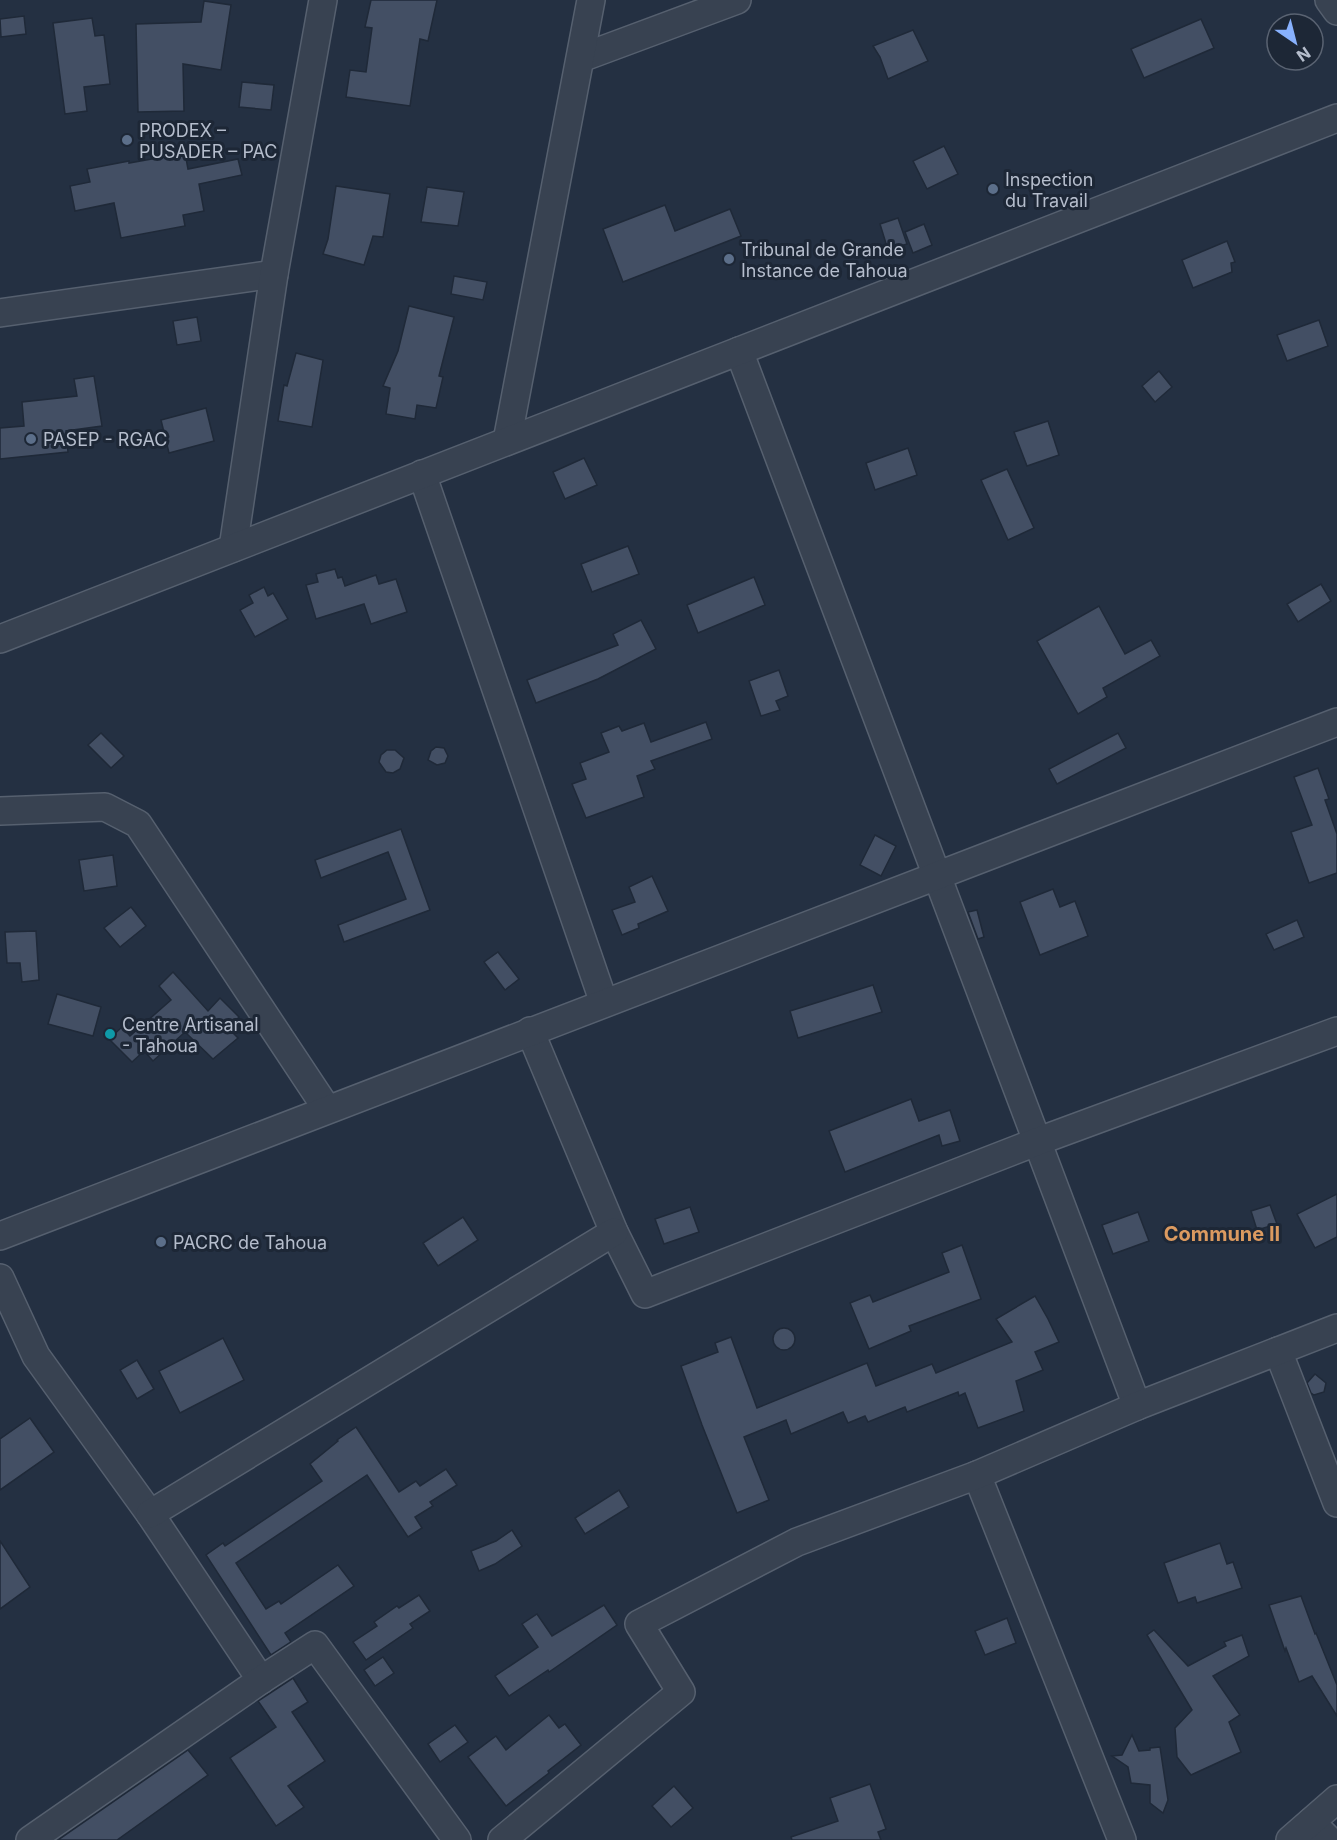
<svg xmlns="http://www.w3.org/2000/svg" width="1337" height="1840" viewBox="0 0 1337 1840" font-family="Inter,sans-serif">
  <style>
    .building { fill: #434f64; stroke: #1f2938; stroke-width: 1.5 }
    .lines { fill: none; stroke-linecap: round; stroke-linejoin: round }
    .minor-casing { stroke: #56606f; stroke-width: 30 }
    .minor { stroke: #384251; stroke-width: 27 }
    .service-dot { fill: #5c6f8a; stroke: #1d2736; stroke-width: 2 }
    .culture-dot { fill: #0f9aa8; stroke: #1d2736; stroke-width: 2 }
    .labels { text-anchor: middle; dominant-baseline: central; stroke-width: 6; stroke-linejoin: round; paint-order: stroke }
    .poi-label { font-size: 18px; fill: #b5bdcc; stroke: #1d2736; text-anchor: start }
    .neighbourhood-label { font-size: 20px; font-weight: bold; fill: #db9a60; stroke: #1d2736 }
  </style>
  <rect width="100%" height="100%" fill="#243042"/>
  <g class="building">
    <path d="M371,0H437L428,41L420,39L410,106L346,97L350,70L366,72L372,28L365,27Z"/>
    <path d="M204,1L231,5L221,70L183,64L184,111L138,112L136,24L201,22Z"/>
    <path d="M24,16L26,34L1,37L0,19Z"/>
    <path d="M92,18L95,36L104,35L110,84L84,87L87,111L65,114L53,23Z"/>
    <path d="M1201,19L1214,48L1144,78L1131,49Z"/>
    <path d="M913,30L928,61L888,79L880,57L873,46Z"/>
    <path d="M242,82L274,85L271,110L239,107Z"/>
    <path d="M944,146L958,174L927,189L913,161Z"/>
    <path d="M185,153L188,169L238,159L242,175L199,184L204,211L183,215L185,226L121,238L114,203L75,211L70,186L90,182L87,169L129,161V163Z"/>
    <path d="M336,186L390,194L383,237L373,236L364,265L323,254L328,239Z"/>
    <path d="M427,187L464,192L458,226L421,222Z"/>
    <path d="M665,205L675,231L730,209L741,236L623,282L603,229Z"/>
    <path d="M898,218L907,244L888,250L880,224Z"/>
    <path d="M924,224L932,245L913,253L905,232Z"/>
    <path d="M1227,241L1235,262L1231,263L1232,272L1193,288L1182,260Z"/>
    <path d="M454,276L487,282L483,300L451,294Z"/>
    <path d="M409,306L454,317L439,376L443,377L436,408L417,405L415,419L386,414L390,388L383,386L398,351Z"/>
    <path d="M197,317L201,341L177,345L173,321Z"/>
    <path d="M1319,320L1328,346L1287,361L1277,335Z"/>
    <path d="M296,353L323,360L312,427L278,421L284,385L287,386Z"/>
    <path d="M1159,371L1172,387L1155,402L1142,386Z"/>
    <path d="M94,376L102,426L66,431L68,452L0,459V428L24,426L22,402L77,396L74,379Z"/>
    <path d="M206,408L214,441L169,453L161,420Z"/>
    <path d="M1048,421L1059,455L1027,466L1014,432Z"/>
    <path d="M908,448L917,475L875,490L866,463Z"/>
    <path d="M584,458L597,485L565,499L553,472Z"/>
    <path d="M1007,469L1034,528L1008,540L981,480Z"/>
    <path d="M628,546L639,574L592,592L581,564Z"/>
    <path d="M335,569L338,578L342,577L345,586L376,575L379,584L396,579L407,612L371,624L364,604L316,619L306,585L318,582L316,574Z"/>
    <path d="M754,577L765,605L698,633L687,605Z"/>
    <path d="M1321,584L1331,601L1298,622L1287,604Z"/>
    <path d="M264,587L268,596L273,593L288,619L255,637L240,610L253,603L249,595Z"/>
    <path d="M1099,606L1125,654L1151,640L1160,656L1103,688L1107,697L1078,714L1037,641Z"/>
    <path d="M641,620L656,649L598,679L536,703L527,680L618,645L613,634Z"/>
    <path d="M779,670L788,696L776,701L780,710L761,716L749,681Z"/>
    <path d="M706,722L712,739L651,761L655,769L637,776L644,797L586,818L572,784L586,779L580,763L609,752L601,733L619,726L622,731L644,723L651,742Z"/>
    <path d="M101,733L124,756L111,768L88,745Z"/>
    <path d="M1118,733L1126,748L1057,784L1049,769Z"/>
    <path d="M436,747L444,748L448,756L445,763L437,765L428,760L431,751Z"/>
    <path d="M387,750H395L404,758L400,769L393,773L386,772L379,762L381,755Z"/>
    <path d="M1318,768L1329,799L1325,800L1337,834V873L1309,883L1291,832L1312,825L1294,777Z"/>
    <path d="M401,829L430,910L344,942L338,925L406,899L388,852L321,878L315,860Z"/>
    <path d="M875,835L896,846L881,876L860,865Z"/>
    <path d="M113,855L117,886L84,891L79,860Z"/>
    <path d="M652,876L668,911L638,924L639,928L622,935L612,910L635,902L629,887Z"/>
    <path d="M1053,889L1060,907L1075,901L1088,936L1040,955L1020,902Z"/>
    <path d="M131,907L146,926L120,947L104,928Z"/>
    <path d="M977,910L984,937L978,939L968,912Z"/>
    <path d="M1297,920L1304,937L1274,950L1266,934Z"/>
    <path d="M36,931L39,980L22,982L20,963H7L5,932Z"/>
    <path d="M498,952L519,979L505,990L484,962Z"/>
    <path d="M173,972L208,1011L220,998L239,1017L229,1029L238,1038L213,1059L185,1032L153,1061L144,1051L132,1062L109,1039L122,1027L130,1036L171,1000L159,986Z"/>
    <path d="M873,985L882,1012L798,1038L790,1011Z"/>
    <path d="M57,994L101,1007L93,1036L48,1024Z"/>
    <path d="M911,1099L919,1121L950,1110L960,1141L942,1146L939,1135L845,1172L829,1131Z"/>
    <path d="M1337,1194V1237L1315,1248L1297,1214Z"/>
    <path d="M1270,1205L1277,1224L1257,1230L1251,1211Z"/>
    <path d="M690,1207L699,1232L664,1244L655,1219Z"/>
    <path d="M1138,1212L1149,1241L1113,1254L1102,1225Z"/>
    <path d="M463,1217L478,1240L438,1266L423,1243Z"/>
    <path d="M962,1245L981,1299L909,1326L911,1331L869,1349L850,1303L870,1295L873,1302L949,1272L942,1253Z"/>
    <path d="M1035,1296L1048,1319L1059,1342L1035,1352L1043,1370L1016,1381L1024,1411L978,1428L965,1393L959,1396L958,1392L907,1412L905,1407L868,1422L865,1416L848,1423L843,1412L791,1434L786,1420L744,1437L769,1500L737,1513L702,1425L681,1366L718,1352L715,1343L731,1337L757,1408L867,1363L876,1386L932,1364L936,1373L1012,1342L996,1319Z"/>
    <circle cx="784" cy="1339" r="11"/>
    <path d="M223,1338L244,1380L180,1413L159,1371Z"/>
    <path d="M137,1360L154,1389L137,1399L120,1370Z"/>
    <path d="M1315,1374L1326,1383L1324,1392L1314,1395L1311,1393L1307,1383Z"/>
    <path d="M30,1418L54,1452L0,1490V1439Z"/>
    <path d="M356,1427L399,1492L416,1481L420,1486L446,1469L457,1485L430,1502L433,1506L415,1517L422,1528L408,1537L367,1475L236,1563L266,1609L279,1601L281,1604L338,1565L354,1586L285,1633L291,1642L271,1655L206,1555L223,1543L225,1546L322,1481L310,1464L338,1441L337,1440Z"/>
    <path d="M619,1490L629,1507L585,1534L575,1518Z"/>
    <path d="M512,1530L522,1546L495,1564L479,1571L471,1551L496,1541Z"/>
    <path d="M0,1541L30,1587L0,1609Z"/>
    <path d="M1220,1543L1227,1564L1233,1562L1242,1588L1197,1603L1195,1597L1178,1603L1164,1563Z"/>
    <path d="M419,1595L430,1611L410,1624L413,1628L366,1660L353,1642L377,1626L374,1622L397,1606L399,1608Z"/>
    <path d="M1301,1596L1315,1634L1316,1633L1337,1685V1716L1312,1676L1299,1682L1286,1648L1285,1651L1269,1605Z"/>
    <path d="M604,1605L617,1625L549,1672L548,1670L509,1696L495,1676L538,1647L522,1624L537,1614L552,1636Z"/>
    <path d="M1007,1618L1016,1643L985,1655L975,1631Z"/>
    <path d="M1154,1630L1188,1666L1226,1646L1224,1642L1242,1635L1249,1656L1213,1676L1240,1715L1229,1722L1241,1752L1191,1775L1177,1757L1175,1728L1192,1710L1147,1635Z"/>
    <path d="M383,1657L394,1673L375,1686L364,1670Z"/>
    <path d="M293,1678L308,1702L292,1712L325,1761L288,1786L304,1807L276,1826L230,1758L276,1727L258,1701Z"/>
    <path d="M549,1715L559,1728L565,1724L581,1745L548,1771L549,1773L506,1806L468,1757L496,1736L506,1750Z"/>
    <path d="M455,1725L468,1742L440,1762L428,1744Z"/>
    <path d="M1132,1735L1139,1751L1150,1750V1748L1160,1747L1168,1800L1163,1813L1150,1803V1785L1131,1783L1128,1767L1112,1756L1122,1755Z"/>
    <path d="M188,1750L208,1775L117,1840H58Z"/>
    <path d="M870,1784L886,1829L878,1832L881,1840H792L791,1837L838,1821L830,1798Z"/>
    <path d="M674,1786L693,1808L671,1827L652,1806Z"/>
  </g>
  <g class="lines">
    <g class="minor-casing">
      <g id="minor">
        <path d="M1329,0L1337,11"/>
        <path d="M581,58L737,0"/>
        <path d="M0,313L274,274"/>
        <path d="M739,351L1137,1406"/>
        <path d="M507,441L591,0"/>
        <path d="M422,474L604,1003"/>
        <path d="M233,548L274,274L323,0"/>
        <path d="M0,639L1337,118"/>
        <path d="M0,811L105,807L138,824L327,1109"/>
        <path d="M530,1031L614,1232L645,1294L1036,1142L1337,1031"/>
        <path d="M0,1236L1337,722"/>
        <path d="M0,1278L36,1356L150,1514L261,1680"/>
        <path d="M1278,1351L1337,1503"/>
        <path d="M977,1475L1122,1840"/>
        <path d="M150,1514L614,1232"/>
        <path d="M1311,1822L1329,1840"/>
        <path d="M30,1840L261,1680L315,1645L457,1840"/>
        <path d="M502,1840L681,1692L639,1624L797,1542L977,1475L1137,1406L1337,1328"/>
        <path d="M1290,1840L1337,1799"/>
      </g>
    </g>
    <use href="#minor" class="minor"/>
  </g>
  <g class="service-dot">
    <circle cx="127" cy="140" r="6"/>
    <circle cx="993" cy="189" r="6"/>
    <circle cx="729" cy="259" r="6"/>
    <circle cx="31" cy="439" r="6"/>
    <circle cx="161" cy="1242" r="6"/>
  </g>
  <circle class="culture-dot" cx="110" cy="1034" r="6"/>
  <g class="labels">
    <g class="poi-label">
      <text x="139" y="130">PRODEX –<tspan x="139" dy="21">PUSADER – PAC</tspan></text>
      <text x="1005" y="179">Inspection<tspan x="1005" dy="21">du Travail</tspan></text>
      <text x="741" y="249">Tribunal de Grande<tspan x="741" dy="21">Instance de Tahoua</tspan></text>
      <text x="43" y="439">PASEP - RGAC</text>
      <text x="122" y="1024">Centre Artisanal<tspan x="122" dy="21">- Tahoua</tspan></text>
      <text x="173" y="1242">PACRC de Tahoua</text>
    </g>
    <g class="neighbourhood-label">
      <text x="1222" y="1234">Commune II</text>
    </g>
  </g>
  <g transform="translate(1295 42) rotate(145)"><circle r="28" fill="#1d2736" stroke="#5a6372" stroke-width="1.5"/>
  <path d="M0-4.5L10 22L0 15L-10 22Z" fill="#88b1fd"/>
  <text y="-9" font-size="16" font-weight="bold" text-anchor="middle" fill="#b5bdcc">N</text>
  </g>
</svg>
